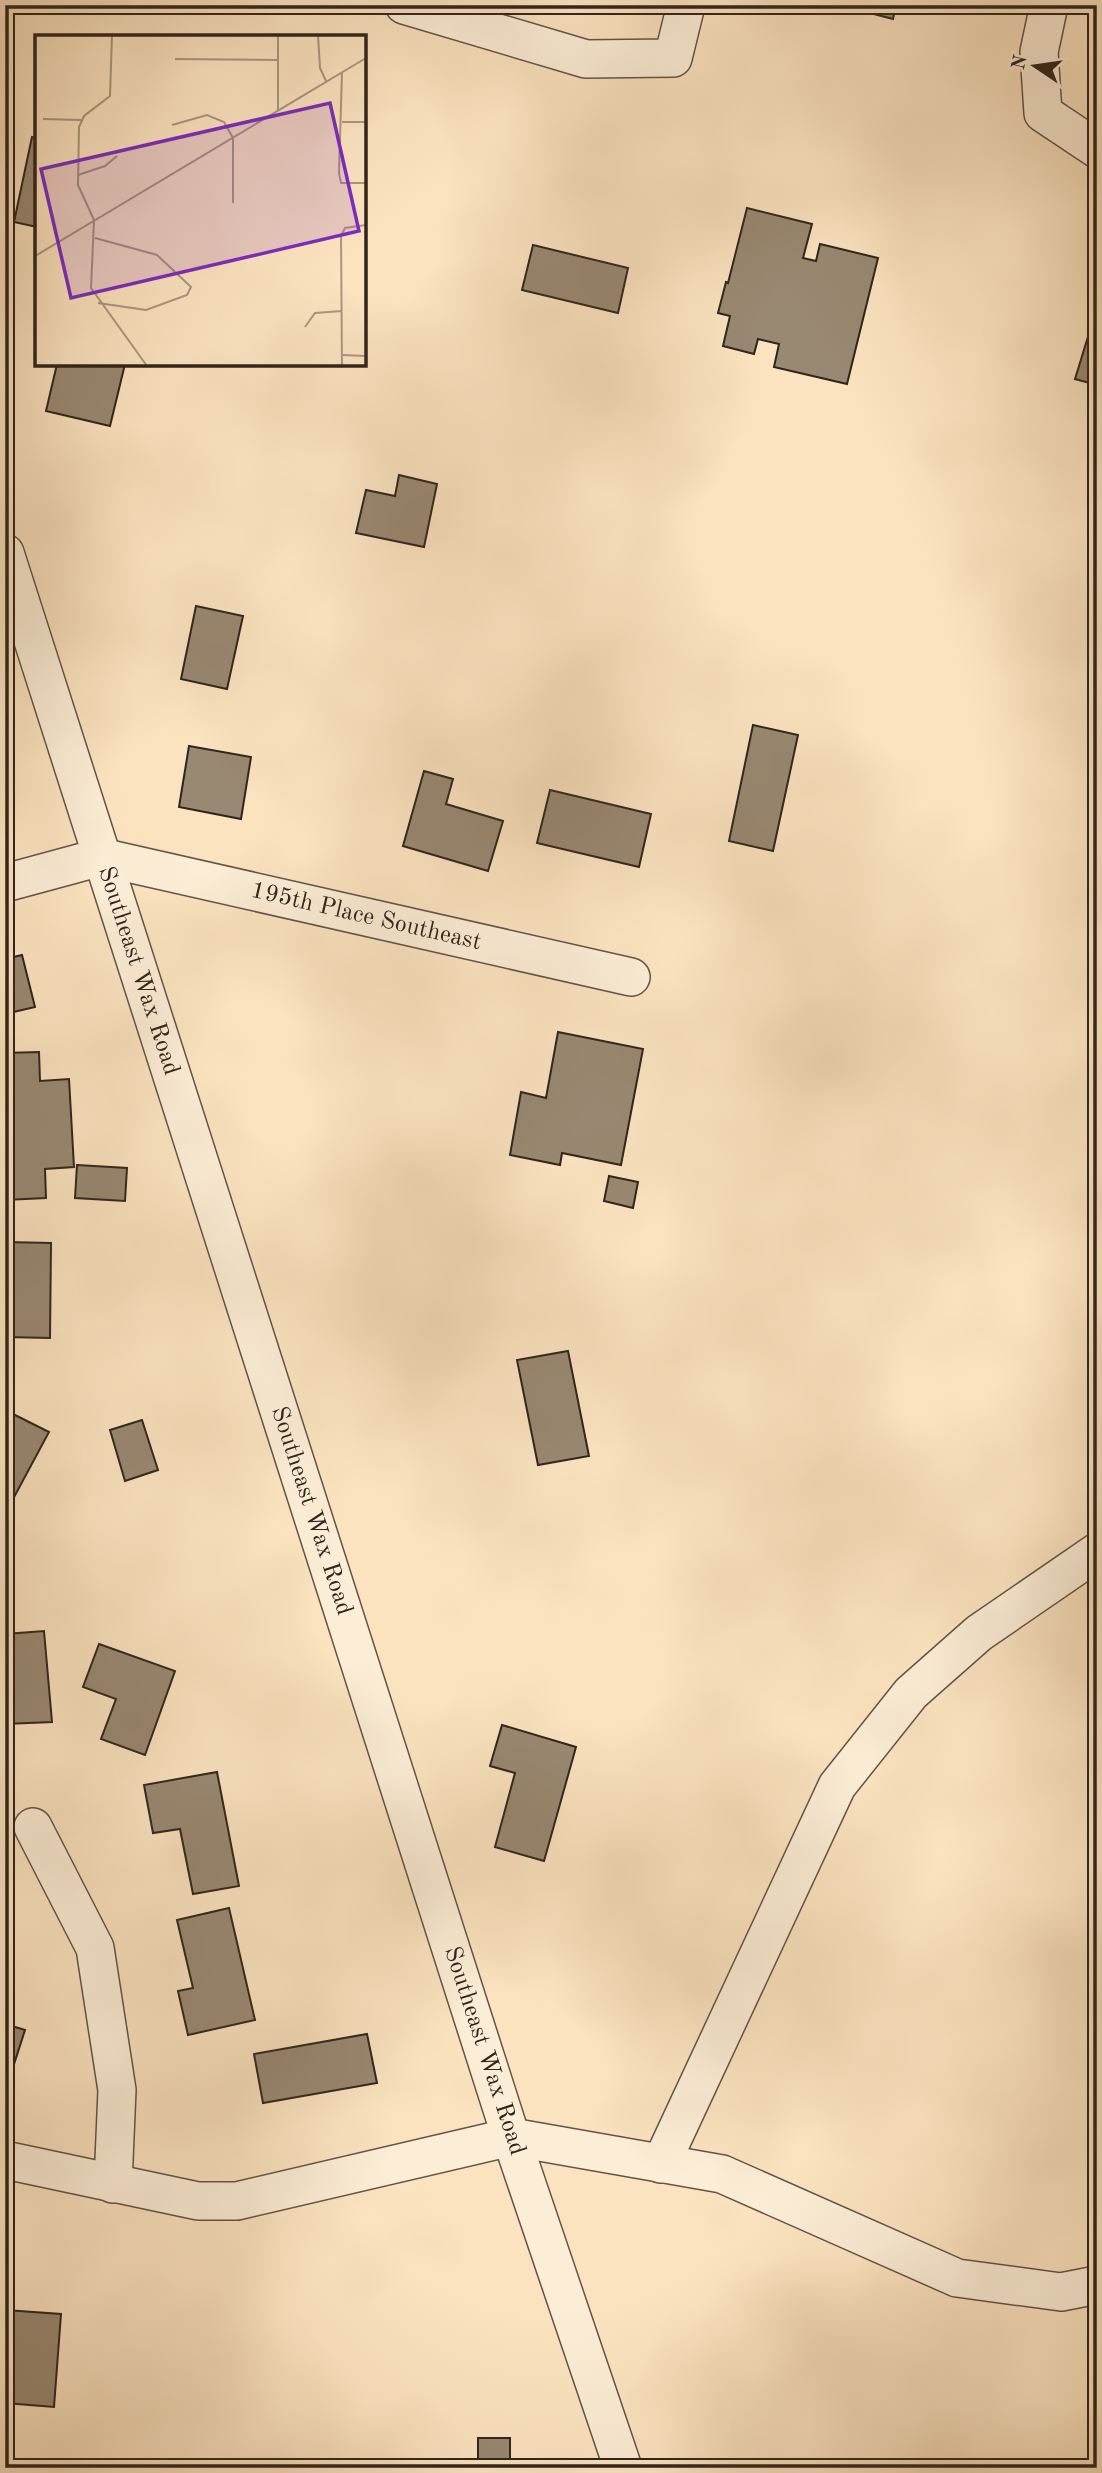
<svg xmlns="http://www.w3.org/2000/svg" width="1102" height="2473" viewBox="0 0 1102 2473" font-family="'Old Standard TT',serif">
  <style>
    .building { fill: #998872; stroke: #2f251d; stroke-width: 2 }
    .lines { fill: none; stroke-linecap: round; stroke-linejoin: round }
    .minor-casing { stroke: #625446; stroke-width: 40 }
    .minor { stroke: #fcedd6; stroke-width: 37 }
    .labels { text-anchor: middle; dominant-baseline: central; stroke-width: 5; stroke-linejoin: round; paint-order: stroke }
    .street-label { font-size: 24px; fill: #2f251d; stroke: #fcedd6 }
    .inset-road { fill: none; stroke: #a9977f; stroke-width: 2 }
    .view { fill: #7b2cbf; fill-opacity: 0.15; stroke: #7b2cbf; stroke-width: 3.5 }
    .inset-edge { fill: none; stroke: #2f251d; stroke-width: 3.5 }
  </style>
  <rect width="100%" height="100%" fill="#fbe3c0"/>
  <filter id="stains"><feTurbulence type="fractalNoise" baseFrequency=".00286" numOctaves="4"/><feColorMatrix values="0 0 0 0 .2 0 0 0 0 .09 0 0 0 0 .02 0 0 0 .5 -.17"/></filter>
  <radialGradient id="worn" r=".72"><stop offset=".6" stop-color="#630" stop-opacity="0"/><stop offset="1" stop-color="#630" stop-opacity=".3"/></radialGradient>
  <g class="building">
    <path d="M839,5H896L893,19Z"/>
    <path d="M32,137L37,138V227L14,222Z"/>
    <path d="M747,208L812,224L803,258L816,261L820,244L878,258L847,384L774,367L779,344L758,339L754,354L723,346L730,316L718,313L726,282L728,283Z"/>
    <path d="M533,245L628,268L618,313L522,290Z"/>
    <path d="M1095,314L1097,315V385L1075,379Z"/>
    <path d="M57,364H125L110,426L46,411Z"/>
    <path d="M399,475L437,484L424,547L356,533L366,490L395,496Z"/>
    <path d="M196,606L243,616L227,689L181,679Z"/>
    <path d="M753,725L798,735L773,851L729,841Z"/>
    <path d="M189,746L251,757L241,819L179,807Z"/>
    <path d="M424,771L453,779L446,804L503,821L488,871L403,846Z"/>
    <path d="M550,790L651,814L639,867L537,843Z"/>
    <path d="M22,955L35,1007L5,1014V959Z"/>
    <path d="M558,1032L643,1049L621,1165L562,1153L560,1165L510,1155L521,1092L546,1098Z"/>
    <path d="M39,1052L40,1081L69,1079L74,1167L45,1169L46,1198L5,1200V1053Z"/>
    <path d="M77,1165L127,1168L125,1201L75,1198Z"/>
    <path d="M609,1176L638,1182L633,1208L604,1201Z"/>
    <path d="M5,1242L51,1243L50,1338L5,1337Z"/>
    <path d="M568,1351L589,1456L538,1465L517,1360Z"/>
    <path d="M5,1410L49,1432L5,1514Z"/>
    <path d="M142,1420L158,1470L125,1481L110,1430Z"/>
    <path d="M44,1631L52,1722L5,1724V1634Z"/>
    <path d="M99,1644L175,1671L145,1755L101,1739L116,1699L83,1687Z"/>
    <path d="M502,1725L576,1747L544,1861L495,1847L515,1773L490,1766Z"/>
    <path d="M217,1772L239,1886L193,1894L180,1829L153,1833L144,1785Z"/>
    <path d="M229,1908L255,2020L188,2035L178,1991L193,1988L177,1920Z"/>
    <path d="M5,2024L25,2030L8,2083L5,2082Z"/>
    <path d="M367,2034L377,2083L263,2103L254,2054Z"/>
    <path d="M5,2310L61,2314L54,2407L5,2403Z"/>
    <rect x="478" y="2438" width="32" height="30"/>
  </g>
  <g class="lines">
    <g class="minor-casing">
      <g id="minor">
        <path d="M404,5L586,59L673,58L686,5"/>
        <path d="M1049,5L1039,52L1043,113L1097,149"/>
        <path d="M5,553L511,2137L623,2468"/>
        <path d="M5,883L101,857L631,977"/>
        <path d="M33,1827L95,1948L117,2090L113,2184"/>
        <path d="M5,2160L198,2201H237L511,2137L722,2174L957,2278L1061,2292L1097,2285"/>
        <path d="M661,2164L837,1786L911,1693L979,1633L1097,1552"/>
      </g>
    </g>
    <use href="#minor" class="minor"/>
  </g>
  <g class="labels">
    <g class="street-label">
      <text transform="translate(366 917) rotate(13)">195th Place Southeast</text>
      <text transform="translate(138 971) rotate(72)">Southeast Wax Road</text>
      <text transform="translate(311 1511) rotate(72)">Southeast Wax Road</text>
      <text transform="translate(484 2051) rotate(72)">Southeast Wax Road</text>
    </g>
  </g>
  <g transform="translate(35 35)">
    <rect width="331" height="331" fill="#fbe3c0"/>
    <path class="inset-road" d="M77,0L75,61L49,81L44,92L43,150L59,185L56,253L112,331M283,0L285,33L291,46M140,24L243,25M307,37L304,138L306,148H331M243,76V0M8,84L46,85M307,87H331M137,90L172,80L189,87L198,103V168M43,140L70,131L82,121M60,203L122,220L156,252L152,260L111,275L63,268M0,221L331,23M270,292L280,278L307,276M308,320L331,321M307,331L306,201L310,193L331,190"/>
    <path class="view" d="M295,68L324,196L36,263L6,134Z"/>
    <rect width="331" height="331" class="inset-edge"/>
  </g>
  <rect width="1102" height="2473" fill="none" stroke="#fbe3c0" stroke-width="28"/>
  <rect x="7" y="7" width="1088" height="2459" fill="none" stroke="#2f251d" stroke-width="3.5"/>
  <rect x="14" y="14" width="1074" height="2445" fill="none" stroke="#2f251d" stroke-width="2"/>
  <g transform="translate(1035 66) rotate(283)" stroke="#fcedd6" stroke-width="5" paint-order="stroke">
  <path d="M0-5L12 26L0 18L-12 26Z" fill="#2f251d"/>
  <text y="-10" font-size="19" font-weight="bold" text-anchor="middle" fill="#2f251d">N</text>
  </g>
  <rect width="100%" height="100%" filter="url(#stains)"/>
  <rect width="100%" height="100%" fill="url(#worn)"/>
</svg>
